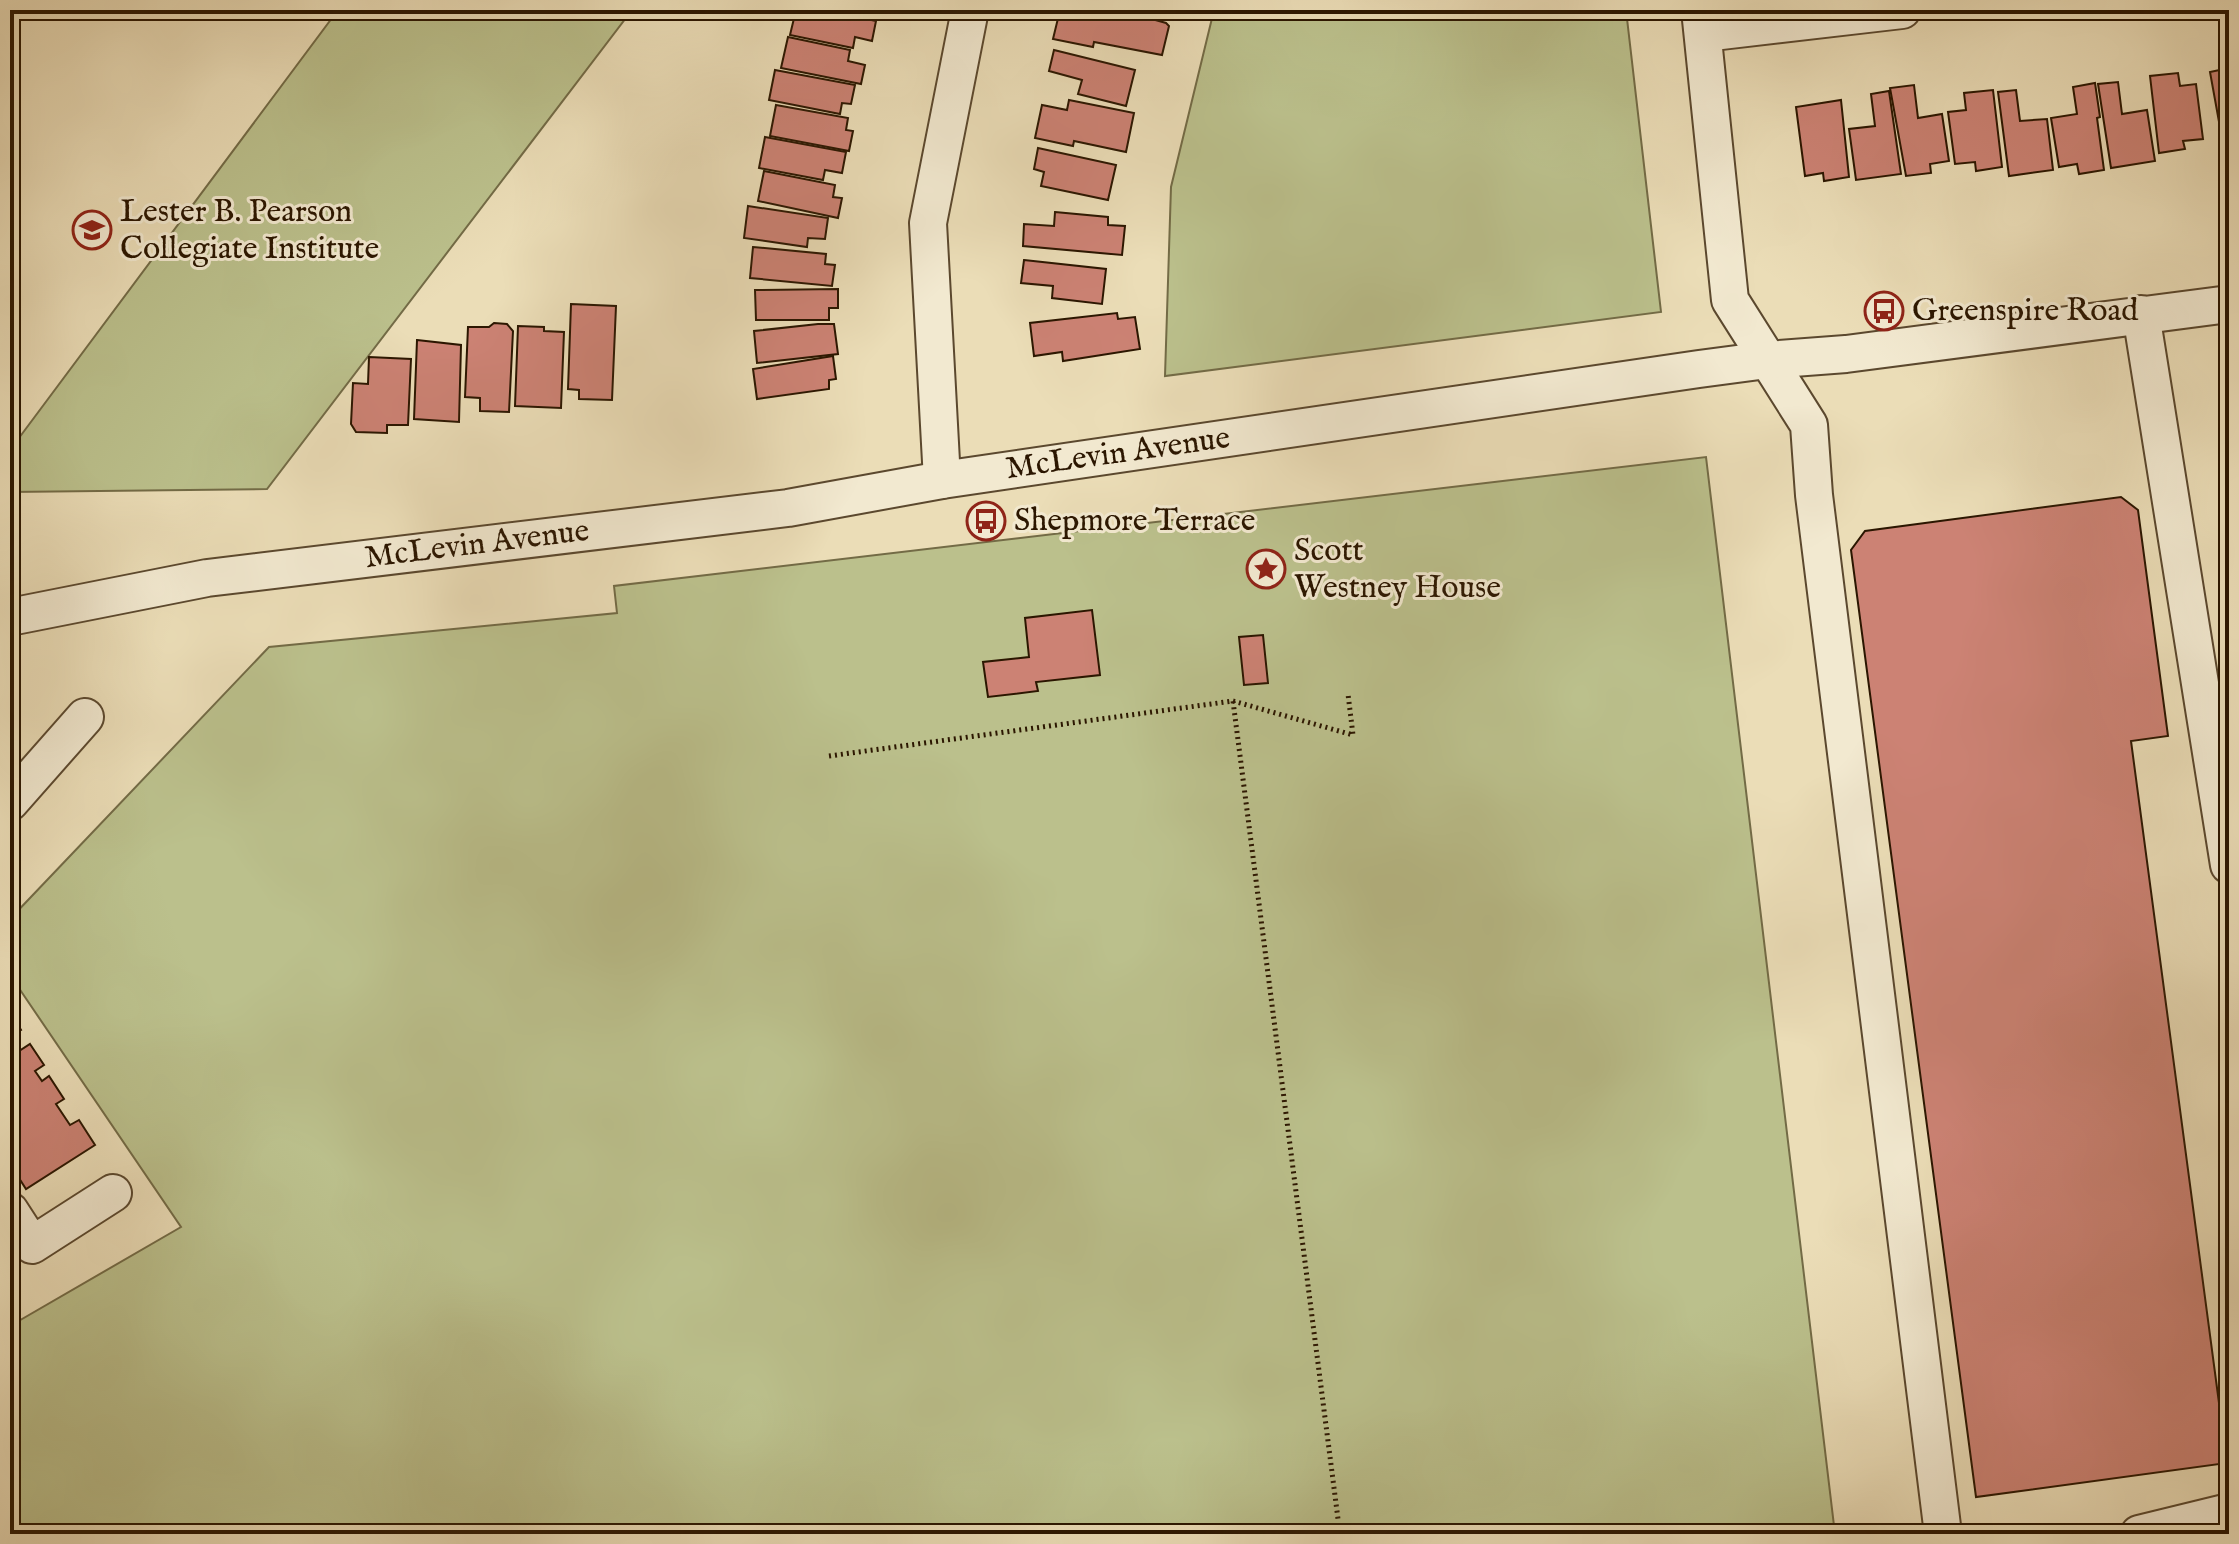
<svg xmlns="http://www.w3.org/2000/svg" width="2239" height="1544" viewBox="0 0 2239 1544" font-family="'IM FELL English',serif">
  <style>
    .green { fill: #bbc08c; stroke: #736b46; stroke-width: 2 }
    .building { fill: #cc8274; stroke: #2b1600; stroke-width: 2 }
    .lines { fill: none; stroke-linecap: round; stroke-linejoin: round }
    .minor-casing { stroke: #5b482e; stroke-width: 40 }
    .path { stroke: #2b1600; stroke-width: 5; stroke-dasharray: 2 4; stroke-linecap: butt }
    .minor { stroke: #f2e9d0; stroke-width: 36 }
    .labels { text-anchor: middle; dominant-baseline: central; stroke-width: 6; stroke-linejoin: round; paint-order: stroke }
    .poi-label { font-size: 32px; fill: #2b1600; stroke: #f2e9d0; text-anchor: start }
    .street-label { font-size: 32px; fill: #2b1600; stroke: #f2e9d0 }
  </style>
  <rect width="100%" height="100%" fill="#ebddb7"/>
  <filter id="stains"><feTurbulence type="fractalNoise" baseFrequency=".0025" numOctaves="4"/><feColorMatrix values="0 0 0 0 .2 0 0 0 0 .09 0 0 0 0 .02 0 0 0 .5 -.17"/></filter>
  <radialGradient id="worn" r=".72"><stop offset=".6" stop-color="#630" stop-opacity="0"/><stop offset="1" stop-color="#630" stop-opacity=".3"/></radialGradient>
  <g class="green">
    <path d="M338,10H632L267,489L10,492V450Z"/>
    <path d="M1214,10H1626L1661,312L1165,376L1171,187Z"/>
    <path d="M1706,457L1835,1534H10V1326L181,1227L10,975V919L269,647L617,613L614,586Z"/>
  </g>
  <g class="building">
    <path d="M796,10H825L876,21L872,41L855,37L853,48L790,35Z"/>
    <path d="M1060,10L1087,14L1088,10H1120L1166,23L1169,26L1162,55L1094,42L1093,47L1053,39Z"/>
    <path d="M788,37L850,50L848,61L865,65L861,84L781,68Z"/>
    <path d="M1054,50L1135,70L1126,106L1078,94L1082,80L1049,71Z"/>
    <path d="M2229,68V166H2227L2210,72Z"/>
    <path d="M775,70L855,85L851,104L842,103L840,114L769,100Z"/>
    <path d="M2178,73L2180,86L2196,84L2203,139L2183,141L2185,149L2159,153L2150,76Z"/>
    <path d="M2118,82L2122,114L2147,110L2155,161L2111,168L2098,84Z"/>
    <path d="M2095,83L2100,117L2097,118L2104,170L2079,174L2077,164L2059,167L2051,118L2077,114L2073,87Z"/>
    <path d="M1914,85L1918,118L1942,114L1949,161L1930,164L1931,173L1906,176L1890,88Z"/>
    <path d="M1993,90L2002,167L1976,171L1975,162L1955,164L1948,112L1966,110L1964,93Z"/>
    <path d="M2016,90L2020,121L2047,119L2053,170L2009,176L1998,92Z"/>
    <path d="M1889,91L1901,174L1856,180L1849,129L1875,126L1871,94Z"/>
    <path d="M1069,100L1134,113L1126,152L1074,141L1073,146L1035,138L1042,105L1067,110Z"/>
    <path d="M1841,100L1849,177L1824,181L1823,173L1805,176L1796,107Z"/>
    <path d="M776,105L848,118L846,130L853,131L849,151L770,136Z"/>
    <path d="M765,137L846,152L842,173L825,170L823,180L759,168Z"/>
    <path d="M1038,148L1116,165L1108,200L1041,186L1044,172L1034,169Z"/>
    <path d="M764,171L835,185L833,197L842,198L838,218L758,201Z"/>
    <path d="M748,206L828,218L825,239L808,238L807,247L744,238Z"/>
    <path d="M1055,212L1108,217V225L1125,226L1122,255L1023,246L1024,224L1054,226Z"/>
    <path d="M753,247L826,254L825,264L835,265L832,286L750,278Z"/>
    <path d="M1024,260L1106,269L1102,304L1052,298L1053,286L1021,283Z"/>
    <path d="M838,289V308H829V320H756L755,290Z"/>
    <path d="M571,304L616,306L612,400L579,399V390L568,389Z"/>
    <path d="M1117,313L1118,319L1135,317L1140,349L1063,361L1062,352L1034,356L1030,323Z"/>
    <path d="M494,323L507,324L513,331L509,412L480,411V398L465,397L468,327H489Z"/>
    <path d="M818,324H834L838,354L757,363L754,331Z"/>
    <path d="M518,326L544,327V331L564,332L561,408L515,406Z"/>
    <path d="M417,340L461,345L459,422L414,419Z"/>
    <path d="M833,356L836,379L829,380V389L757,399L753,369Z"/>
    <path d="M369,357L411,359L408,425H387V433L356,432L351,424L353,383L368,384Z"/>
    <path d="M2121,497L2138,510L2168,736L2131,741L2227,1463L1976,1497L1851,550L1865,531Z"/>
    <path d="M1092,610L1100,675L1036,682L1038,691L988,697L983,662L1029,657L1025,618Z"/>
    <path d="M1263,635L1268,683L1244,685L1239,637Z"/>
    <path d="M10,1012L21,1030L10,1037Z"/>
    <path d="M30,1044L44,1065L35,1071L42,1081L49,1076L64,1099L56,1104L70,1125L79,1120L95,1145L26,1189L10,1164V1057Z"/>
  </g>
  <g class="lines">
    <g class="minor-casing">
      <g id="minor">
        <path d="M1700,10L1730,300L1809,425L1814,495L1943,1534"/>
        <path d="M1704,33L1902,10"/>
        <path d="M2141,314L2229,865"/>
        <path d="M942,480L928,223L970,10"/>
        <path d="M10,617L207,578L788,508L942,480L1699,369L1767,360L1846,354L2229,304"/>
        <path d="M10,802L85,717"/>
        <path d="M10,1211L32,1245L113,1193"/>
        <path d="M2139,1534L2229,1512"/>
      </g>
    </g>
    <g class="path">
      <path d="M1233,701L1353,735L1348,694"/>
      <path d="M829,756L1233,701L1338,1519"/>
    </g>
    <use href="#minor" class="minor"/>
  </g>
  <defs>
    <g id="school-ring" transform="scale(2)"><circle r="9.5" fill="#f2e9d0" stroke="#8f2418" stroke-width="1.5"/><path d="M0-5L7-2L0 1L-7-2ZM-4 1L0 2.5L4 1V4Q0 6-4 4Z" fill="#8f2418"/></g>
    <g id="bus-ring" transform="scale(2)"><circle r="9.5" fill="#f2e9d0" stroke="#8f2418" stroke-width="1.5"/><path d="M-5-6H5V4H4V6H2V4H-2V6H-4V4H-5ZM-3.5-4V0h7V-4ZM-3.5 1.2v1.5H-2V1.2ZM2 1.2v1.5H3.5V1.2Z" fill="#8f2418"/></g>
    <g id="sight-ring" transform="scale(2)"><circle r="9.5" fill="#f2e9d0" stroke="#8f2418" stroke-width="1.5"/><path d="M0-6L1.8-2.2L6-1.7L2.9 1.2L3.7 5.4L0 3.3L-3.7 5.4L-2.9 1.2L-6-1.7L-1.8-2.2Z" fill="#8f2418"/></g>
  </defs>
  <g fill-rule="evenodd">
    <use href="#school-ring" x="92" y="230"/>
    <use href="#bus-ring" x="1884" y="311"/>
    <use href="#bus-ring" x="986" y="521"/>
    <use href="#sight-ring" x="1266" y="569"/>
  </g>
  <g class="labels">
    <g class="poi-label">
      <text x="120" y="212">Lester B. Pearson<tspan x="120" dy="37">Collegiate Institute</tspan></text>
      <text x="1912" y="311">Greenspire Road</text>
      <text x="1014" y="521">Shepmore Terrace</text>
      <text x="1294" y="551">Scott<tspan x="1294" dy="37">Westney House</tspan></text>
    </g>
    <g class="street-label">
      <text transform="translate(1118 454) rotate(-8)">McLevin Avenue</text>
      <text transform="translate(477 545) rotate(-7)">McLevin Avenue</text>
    </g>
  </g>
  <rect width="2239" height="1544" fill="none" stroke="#ebddb7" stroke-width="40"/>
  <rect x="12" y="12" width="2215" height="1520" fill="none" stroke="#2b1600" stroke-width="4"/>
  <rect x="20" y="20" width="2199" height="1504" fill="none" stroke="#2b1600" stroke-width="2"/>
  <rect width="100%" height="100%" filter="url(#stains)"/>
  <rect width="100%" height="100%" fill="url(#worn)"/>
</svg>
